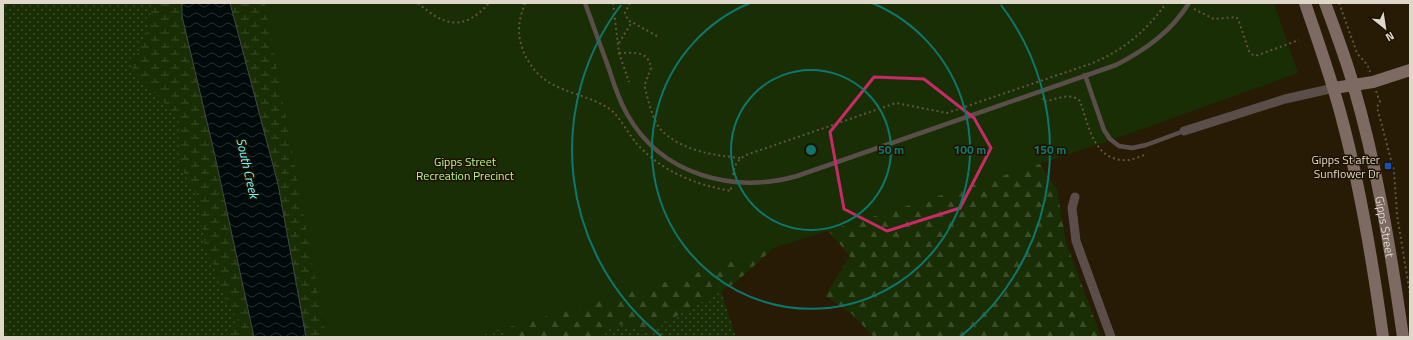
<svg xmlns="http://www.w3.org/2000/svg" width="1413" height="340" viewBox="0 0 1413 340" font-family="'Titillium Web',sans-serif">
  <style>
    .grass { fill: url(#grass-dots) }
    .forest { fill: url(#forest-firs) }
    .wetland { fill: url(#wetland-marsh) }
    .park { fill: #192e05 }
    .water { fill: url(#water-waves); stroke: #434844 }
    .lines { fill: none; stroke-linecap: round; stroke-linejoin: round }
    .path { stroke: #605542; stroke-width: 2; stroke-dasharray: 2 3; stroke-linecap: butt }
    .lane { stroke: #5b4e4a; stroke-width: 4.5 }
    .street { stroke: #5b4e4a; stroke-width: 9 }
    .secondary { stroke: #7d6a63; stroke-width: 12 }
    .marked { fill: none; stroke: #c52b66; stroke-width: 3; stroke-linejoin: round }
    .ring { fill: none; stroke: #0f766e; stroke-width: 2 }
    .transit-dot { fill: #1a4fb4; stroke: #1e1200; stroke-width: 1.5 }
    .labels { text-anchor: middle; dominant-baseline: central; stroke-width: 3; stroke-linejoin: round; paint-order: stroke }
    .poi-label { font-size: 12px; fill: #dfd7ca; stroke: #1e1200; text-anchor: end }
    .park-label { font-size: 12px; fill: #baf48e; stroke: #1e1200 }
    .street-label { font-size: 12px; fill: #dfd7ca; stroke: #1e1200 }
    .water-label { font-size: 13px; font-style: italic; fill: #74f7fc; stroke: #1e1200 }
    .centre { fill: #0f766e; stroke: #1e1200; stroke-width: 2 }
    .ring-label { font-size: 12px; text-anchor: middle; font-weight: bold; fill: #0f766e; stroke: #1e1200; stroke-width: 3; stroke-linejoin: round; paint-order: stroke }
  </style>
  <defs>
    <pattern id="grass-dots" width="8" height="8" patternUnits="userSpaceOnUse"><rect width="8" height="8" fill="#192e05"/><path d="M2 2h.1M6 6h.1" fill="none" stroke="#3a4c28" stroke-width="1.8" stroke-linecap="round"/></pattern>
    <pattern id="forest-firs" width="22" height="20" patternUnits="userSpaceOnUse"><rect width="22" height="20" fill="#192e05"/><path d="M5 1l3.5 6h-7zM16 11l3.5 6h-7z" fill="#3a4c28"/></pattern>
    <pattern id="wetland-marsh" width="20" height="14" patternUnits="userSpaceOnUse"><rect width="20" height="14" fill="#192e05"/><path d="M1 5h8M5 5V1M11 12h8M15 12V8" fill="none" stroke="#3a4c28"/></pattern>
    <pattern id="water-waves" width="16" height="10" patternUnits="userSpaceOnUse"><rect width="16" height="10" fill="#000a0b"/><path d="M0 5q4-4 8 0t8 0" fill="none" stroke="#252d2d"/></pattern>
  </defs>
  <rect width="100%" height="100%" fill="#271b05"/>
  <g class="grass">
    <path d="M3,3H152L148,31L131,67L180,119V166L197,195L205,246L224,293L238,321L224,337H3Z"/>
    <path d="M721,291L736,337H595L620,324L648,332Z"/>
    <path d="M505,328L506,337H474Z"/>
  </g>
  <g class="forest">
    <path d="M1038,161L1057,190L1066,242L1101,337H874L852,314L825,296L850,256L824,226Z"/>
    <path d="M788,235L735,283L648,332L620,324L595,337H506L505,328L548,315Z"/>
  </g>
  <path class="wetland" d="M152,3H294L370,337H224L238,321L224,293L205,246L197,195L180,166V120L131,67L148,31Z"/>
  <path class="park" d="M265,3H1274L1298,73L1134,132L1058,158L689,275L474,337H326Z"/>
  <path class="water" d="M182,3H230L278,184L306,337H254L215,156L182,16Z"/>
  <g class="lines">
    <g class="path">
      <path d="M418,3C444,26 463,32 489,3"/>
      <path d="M525,3C522,12 519,20 519,30C519,50 532,73 550,83C569,94 593,97 611,110C621,118 629,136 639,146C663,172 697,185 731,191V187"/>
      <path d="M613,3L619,53L629,82"/>
      <path d="M630,3L625,13L628,20L657,36"/>
      <path d="M1339,3L1357,53C1362,60 1368,63 1370,72"/>
      <path d="M1194,9L1214,19L1236,17L1238,19L1249,51C1252,55 1254,56 1258,55L1299,40"/>
      <path d="M619,43L632,22"/>
      <path d="M619,53C634,53 648,50 651,68L645,84V88C648,100 651,113 657,124C660,130 666,135 672,139C694,153 715,155 740,158"/>
      <path d="M1376,91L1380,102L1377,107L1394,171L1397,215L1410,294"/>
      <path d="M1043,98L1044,102C1056,99 1070,92 1080,101C1089,126 1094,163 1129,160C1135,159 1141,156 1147,154"/>
      <path d="M733,175C734,166 737,160 746,155L896,103L947,113L1090,64C1121,52 1147,31 1166,3"/>
    </g>
    <g class="lane">
      <path d="M585,3C593,25 601,47 609,69C614,85 619,100 627,114C661,175 733,194 797,176L1116,65C1145,50 1171,32 1189,3"/>
      <path d="M1085,75L1104,130L1110,139L1119,146L1132,148L1146,145L1184,131"/>
    </g>
    <g class="street">
      <path d="M1184,131L1285,99L1334,88"/>
      <path d="M1075,197L1072,208L1076,241L1111,337"/>
    </g>
    <g class="secondary">
      <path d="M1305,3C1318,41 1332,80 1342,119C1361,190 1373,264 1383,337"/>
      <path id="s1" d="M1325,3C1335,30 1345,56 1353,84C1377,166 1391,252 1403,337"/>
      <path d="M1334,88L1373,82L1410,70"/>
    </g>
  </g>
  <path class="marked" d="M874,77L924,79L974,118L991,148L960,208L887,231L844,209L830,132Z"/>
  <g class="ring">
    <circle cx="811" cy="150" r="80"/>
    <path d="M872 3A159 159 0 1 1 750 3"/>
    <path d="M661 336A239 239 0 0 1 621 5M1001 5A239 239 0 0 1 961 336"/>
  </g>
  <rect class="transit-dot" x="1384" y="162" width="8" height="8" rx="2"/>
  <g class="labels">
    <g class="poi-label">
      <text x="1380" y="159">Gipps St after<tspan x="1380" dy="14">Sunflower Dr</tspan></text>
    </g>
    <g class="park-label">
      <text x="465" y="161">Gipps Street<tspan x="465" dy="14">Recreation Precinct</tspan></text>
    </g>
    <g class="street-label">
      <text stroke="none"><textPath href="#s1" startOffset="232">Gipps Street</textPath></text>
    </g>
    <g class="water-label">
      <text transform="translate(248 168) rotate(77)">South Creek</text>
    </g>
  </g>
  <circle cx="811" cy="150" r="6" class="centre"/>
  <g class="ring-label">
    <text x="891" y="154">50 m</text>
    <text x="970" y="154">100 m</text>
    <text x="1050" y="154">150 m</text>
  </g>
  <rect width="1413" height="340" fill="none" stroke="#dfd7ca" stroke-width="8"/>
  <g transform="translate(1385 28) rotate(150)" stroke="#1e1200" stroke-width="3" paint-order="stroke">
  <path d="M0-3L7 15L0 10L-7 15Z" fill="#dfd7ca"/>
  <text y="-6" font-size="11" font-weight="bold" text-anchor="middle" fill="#dfd7ca">N</text>
  </g>
</svg>
